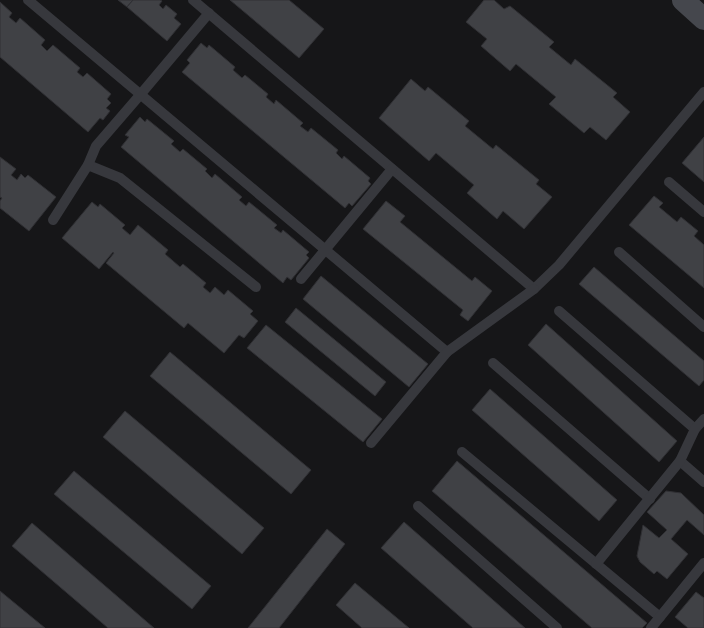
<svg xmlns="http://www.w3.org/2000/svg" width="704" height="628" viewBox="0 0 704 628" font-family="'Roboto Condensed',sans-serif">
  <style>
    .building { fill: #404145; stroke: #303034 }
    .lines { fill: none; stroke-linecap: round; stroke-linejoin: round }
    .lane { stroke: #37383d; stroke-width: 10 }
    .secondary { stroke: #45474d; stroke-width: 22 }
  </style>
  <rect width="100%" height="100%" fill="#161618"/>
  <g class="building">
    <path d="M118,0H133L127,7Z"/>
    <path d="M133,0H160L162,1L159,5L163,9L166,5L177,14L174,18L181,24L167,41L127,7Z"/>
    <path d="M230,0H289L324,29L299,58Z"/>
    <path d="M484,0H494L504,9L510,6L554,42L549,47L571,65L575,59L617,93L613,97L630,112L606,140L590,127L584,133L549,104L556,97L516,64L510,71L481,46L487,39L466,22Z"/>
    <path d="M0,2L12,13L9,17L16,23L20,18L45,40L41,45L47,51L53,45L80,68L77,72L83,77L87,73L111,94L107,99L111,103L106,108L110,111L103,120L100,118L88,132L0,57Z"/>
    <path d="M201,43L207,48L209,45L235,67L233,70L242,78L245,75L268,94L266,97L274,104L276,100L303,123L300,126L308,132L311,128L338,150L336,153L342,159L344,156L370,178L368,181L371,184L352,206L349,203L345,208L182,72L190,63L187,60Z"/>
    <path d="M411,79L425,91L428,87L469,121L465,126L493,149L496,145L539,180L536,184L552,197L524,229L503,211L497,219L467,193L474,185L436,153L429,161L379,118Z"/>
    <path d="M140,117L145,122L147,119L174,141L171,144L180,152L183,149L207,169L205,171L212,178L215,174L242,197L239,200L246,206L249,202L277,225L274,228L281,233L283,230L309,252L306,255L309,258L291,280L287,277L283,283L121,147L129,137L125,135Z"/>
    <path d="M704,137V182L682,163Z"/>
    <path d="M0,157L16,169L11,175L17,180L21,174L25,178L28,175L56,197L29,231L0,208V201L2,198L0,197Z"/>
    <path d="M654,196L663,203L659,207L677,222L681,217L698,231L694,236L704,245V288L629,225Z"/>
    <path d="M386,201L405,216L400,222L472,281L475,277L492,291L468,321L460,315L463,310L363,229Z"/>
    <path d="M92,202L98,207L100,204L125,225L122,228L130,235L138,225L168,250L165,254L180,267L183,264L206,283L203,287L210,293L215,287L224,295L228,290L253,311L250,314L258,321L244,338L239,335L224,353L188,323L184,328L106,263L114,253L113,252L99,269L62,238Z"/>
    <path d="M594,267L704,361V380L699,386L579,284Z"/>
    <path d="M321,276L428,364L409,387L303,299Z"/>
    <path d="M296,308L386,382L375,396L285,322Z"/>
    <path d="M546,324L677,441L659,462L528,345Z"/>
    <path d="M266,325L382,419L363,442L247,348Z"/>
    <path d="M170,352L311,470L291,494L150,376Z"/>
    <path d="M490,389L617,500L599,521L472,410Z"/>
    <path d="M125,411L264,528L242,554L103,437Z"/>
    <path d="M457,461L647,623L642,628H592L432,491Z"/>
    <path d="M74,471L211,586L192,609L54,494Z"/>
    <path d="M666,491L681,493L704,515V535L687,520L671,539L688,554L667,579L657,571L654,574L640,562L637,556L643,525L659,538L667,530L647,512Z"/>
    <path d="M404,522L525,628H473L381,548Z"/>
    <path d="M32,523L154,628H108L12,546Z"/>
    <path d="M327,529L345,544L279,628H248Z"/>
    <path d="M355,583L409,628H362L336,605Z"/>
    <path d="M0,591L45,628H0Z"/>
    <path d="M696,592L704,598V628H688L675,617Z"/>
  </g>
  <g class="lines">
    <g class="lane">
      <path d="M28,0L447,352"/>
      <path d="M193,0L534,289L559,265L704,92"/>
      <path d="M88,165L120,178L256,287"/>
      <path d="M669,182L704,212"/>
      <path d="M53,220L88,165L96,146L140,95L209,13"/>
      <path d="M619,252L704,327"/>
      <path d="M301,279L392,169"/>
      <path d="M559,311L695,429"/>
      <path d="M493,363L650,499"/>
      <path d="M371,443L447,352L534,289"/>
      <path d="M462,452L660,617"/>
      <path d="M680,461L704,482"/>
      <path d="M418,506L557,628"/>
      <path d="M596,564L680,461L695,429L704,419"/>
      <path d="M651,628L704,563"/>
    </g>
    <path class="secondary" d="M683,0L704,19"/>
  </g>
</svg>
